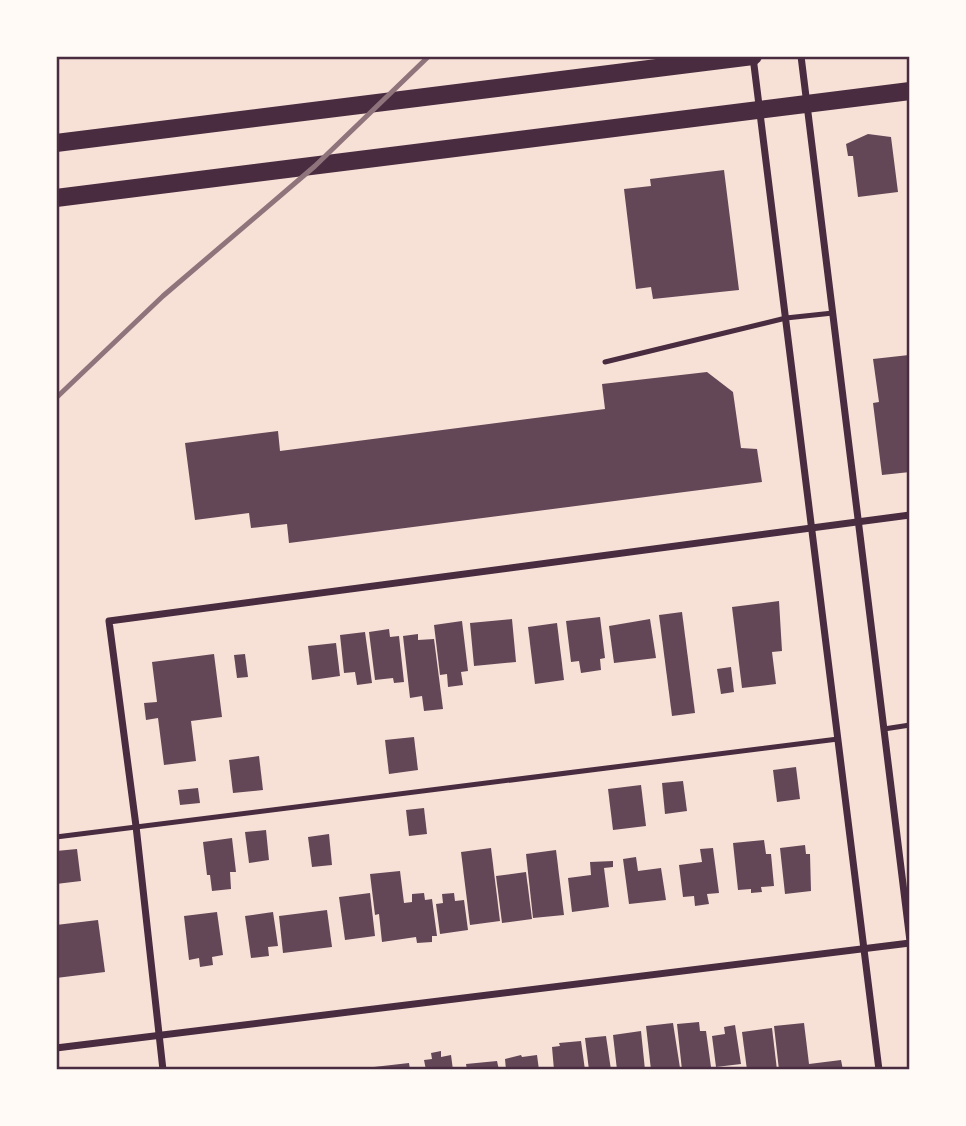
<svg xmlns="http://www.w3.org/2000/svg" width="966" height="1126" viewBox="0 0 966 1126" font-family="'PT Serif',serif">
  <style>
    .building { fill: #644757 }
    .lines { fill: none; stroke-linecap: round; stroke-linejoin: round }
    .service { stroke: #4a2c40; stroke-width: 5 }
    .minor { stroke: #4a2c40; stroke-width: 7 }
    .primary { stroke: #4a2c40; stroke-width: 18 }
    .rail { stroke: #8f747c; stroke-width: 5 }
    .neatline { fill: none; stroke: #4a2c40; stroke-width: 2.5 }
  </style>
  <rect width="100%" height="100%" fill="#f7e1d7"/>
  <g class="building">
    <path d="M868,134L891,137L898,192L858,197L853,156H848L846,144Z"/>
    <path d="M724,170L739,290L653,299L651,287L636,289L624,189L651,186L650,179Z"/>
    <path d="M909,355L910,472L882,475L873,403L879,402L873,359Z"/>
    <path d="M707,372L733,392L741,448L757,449L762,482L289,543L287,524L251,528L249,513L195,520L185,443L278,431L280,451L605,409L602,384Z"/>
    <path d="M779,601L782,651L772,652L776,684L742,688L732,607Z"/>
    <path d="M682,612L695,713L672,716L659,615Z"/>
    <path d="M600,617L605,658L600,659L601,670L581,673L579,661L571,662L566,621Z"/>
    <path d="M512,619L516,662L474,666L470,623Z"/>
    <path d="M650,619L656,658L614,663L609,626Z"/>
    <path d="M462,621L468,671L461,672L463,685L448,687L447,674L440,675L434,625Z"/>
    <path d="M557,623L564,680L535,684L528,627Z"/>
    <path d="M389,629L390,637L399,636L404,682L394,683L393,678L375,680L369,632Z"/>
    <path d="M365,632L372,683L357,685L355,672L344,673L340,635Z"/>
    <path d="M418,634V640L434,639L443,709L424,711L422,696L410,698L403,636Z"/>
    <path d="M336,643L340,676L312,680L308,646Z"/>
    <path d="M214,654L222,717L191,721L196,761L164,765L158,718L146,720L144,703L157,702L152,662Z"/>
    <path d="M245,654L248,677L237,678L234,655Z"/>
    <path d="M731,667L734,692L721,694L717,669Z"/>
    <path d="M414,737L418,770L389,774L385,740Z"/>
    <path d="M259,756L263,790L233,793L229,760Z"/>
    <path d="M796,767L800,799L777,802L773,770Z"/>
    <path d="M683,781L687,811L665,814L662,783Z"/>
    <path d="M641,785L646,826L613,830L608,789Z"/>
    <path d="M198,788L200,803L180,805L178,790Z"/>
    <path d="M424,808L427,834L409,836L406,810Z"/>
    <path d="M266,830L269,860L249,863L245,832Z"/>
    <path d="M329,834L332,865L312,867L308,837Z"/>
    <path d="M232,838L236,872H230L231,889L212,891L210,875H207L203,842Z"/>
    <path d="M764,840L766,854H771L774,886L761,887L762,892L751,893V889L738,890L733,843Z"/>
    <path d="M805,845L806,854H810L811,891L785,894L780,848Z"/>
    <path d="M491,848L500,921L470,925L461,852Z"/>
    <path d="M713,848L719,893L707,894L709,904L695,906L694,896L683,897L679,865L702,862L700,849Z"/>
    <path d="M77,849L81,881L56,884V851Z"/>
    <path d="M556,850L564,915L533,918L526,854Z"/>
    <path d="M636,857L638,871L661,868L666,900L629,904L623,859Z"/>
    <path d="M613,861V867L604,868L609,907L572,912L568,878L591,875L590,862Z"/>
    <path d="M400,871L404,903L412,902V894L424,893L425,900L432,899L437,936H432V942L417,943L416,937L382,942L379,914L375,915L370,874Z"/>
    <path d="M526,872L532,919L502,923L496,876Z"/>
    <path d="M370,893L375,936L345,940L339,897Z"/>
    <path d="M454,893L455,901L464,900L468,930L440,934L436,904L443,903L442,894Z"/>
    <path d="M327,910L332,947L283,953L279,916Z"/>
    <path d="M217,912L223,955L212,957L213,965L200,967L199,958L189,960L184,916Z"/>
    <path d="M273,912L278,946L268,947L269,956L251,958L245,916Z"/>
    <path d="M98,920L105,972L56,978V925Z"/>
    <path d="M699,1022L700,1031H706L711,1067L682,1070L677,1024Z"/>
    <path d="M673,1023L680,1068L679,1070H651L646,1026Z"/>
    <path d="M804,1023L809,1064L841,1060L843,1070H779L774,1026Z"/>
    <path d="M735,1025L741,1064L716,1067L712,1036L725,1034L724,1027Z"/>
    <path d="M772,1028L777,1070H747L742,1032Z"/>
    <path d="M641,1031L645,1070H617L613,1035Z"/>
    <path d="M606,1036L611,1070H589L585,1038Z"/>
    <path d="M581,1041L585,1070H554L552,1047L560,1046L559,1043Z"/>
    <path d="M441,1051V1057L451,1055L453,1070H426L424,1060L432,1059L431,1053Z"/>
    <path d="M521,1055L522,1057L537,1055L539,1070H506L505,1059Z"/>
    <path d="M497,1061L499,1070H467L466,1064Z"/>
    <path d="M409,1063L410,1070H365V1068Z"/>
  </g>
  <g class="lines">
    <g class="service">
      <path d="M605,362L786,318L833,313"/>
      <path d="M884,729L910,725"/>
      <path d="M56,837L838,739"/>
    </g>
    <g class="minor">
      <path d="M801,56L910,941"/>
      <path d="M753,57L879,1070"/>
      <path d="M56,1048L910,943"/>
      <path d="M163,1070L136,826L109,621L910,515"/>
    </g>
    <g class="primary">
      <path d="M56,143L753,56"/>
      <path d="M56,198L910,91"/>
    </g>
    <path class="rail" d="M56,398L163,296L315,166L429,56"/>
  </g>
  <rect width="966" height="1126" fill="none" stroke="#fffaf5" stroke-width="116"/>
  <rect x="58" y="58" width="850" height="1010" class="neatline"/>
</svg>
